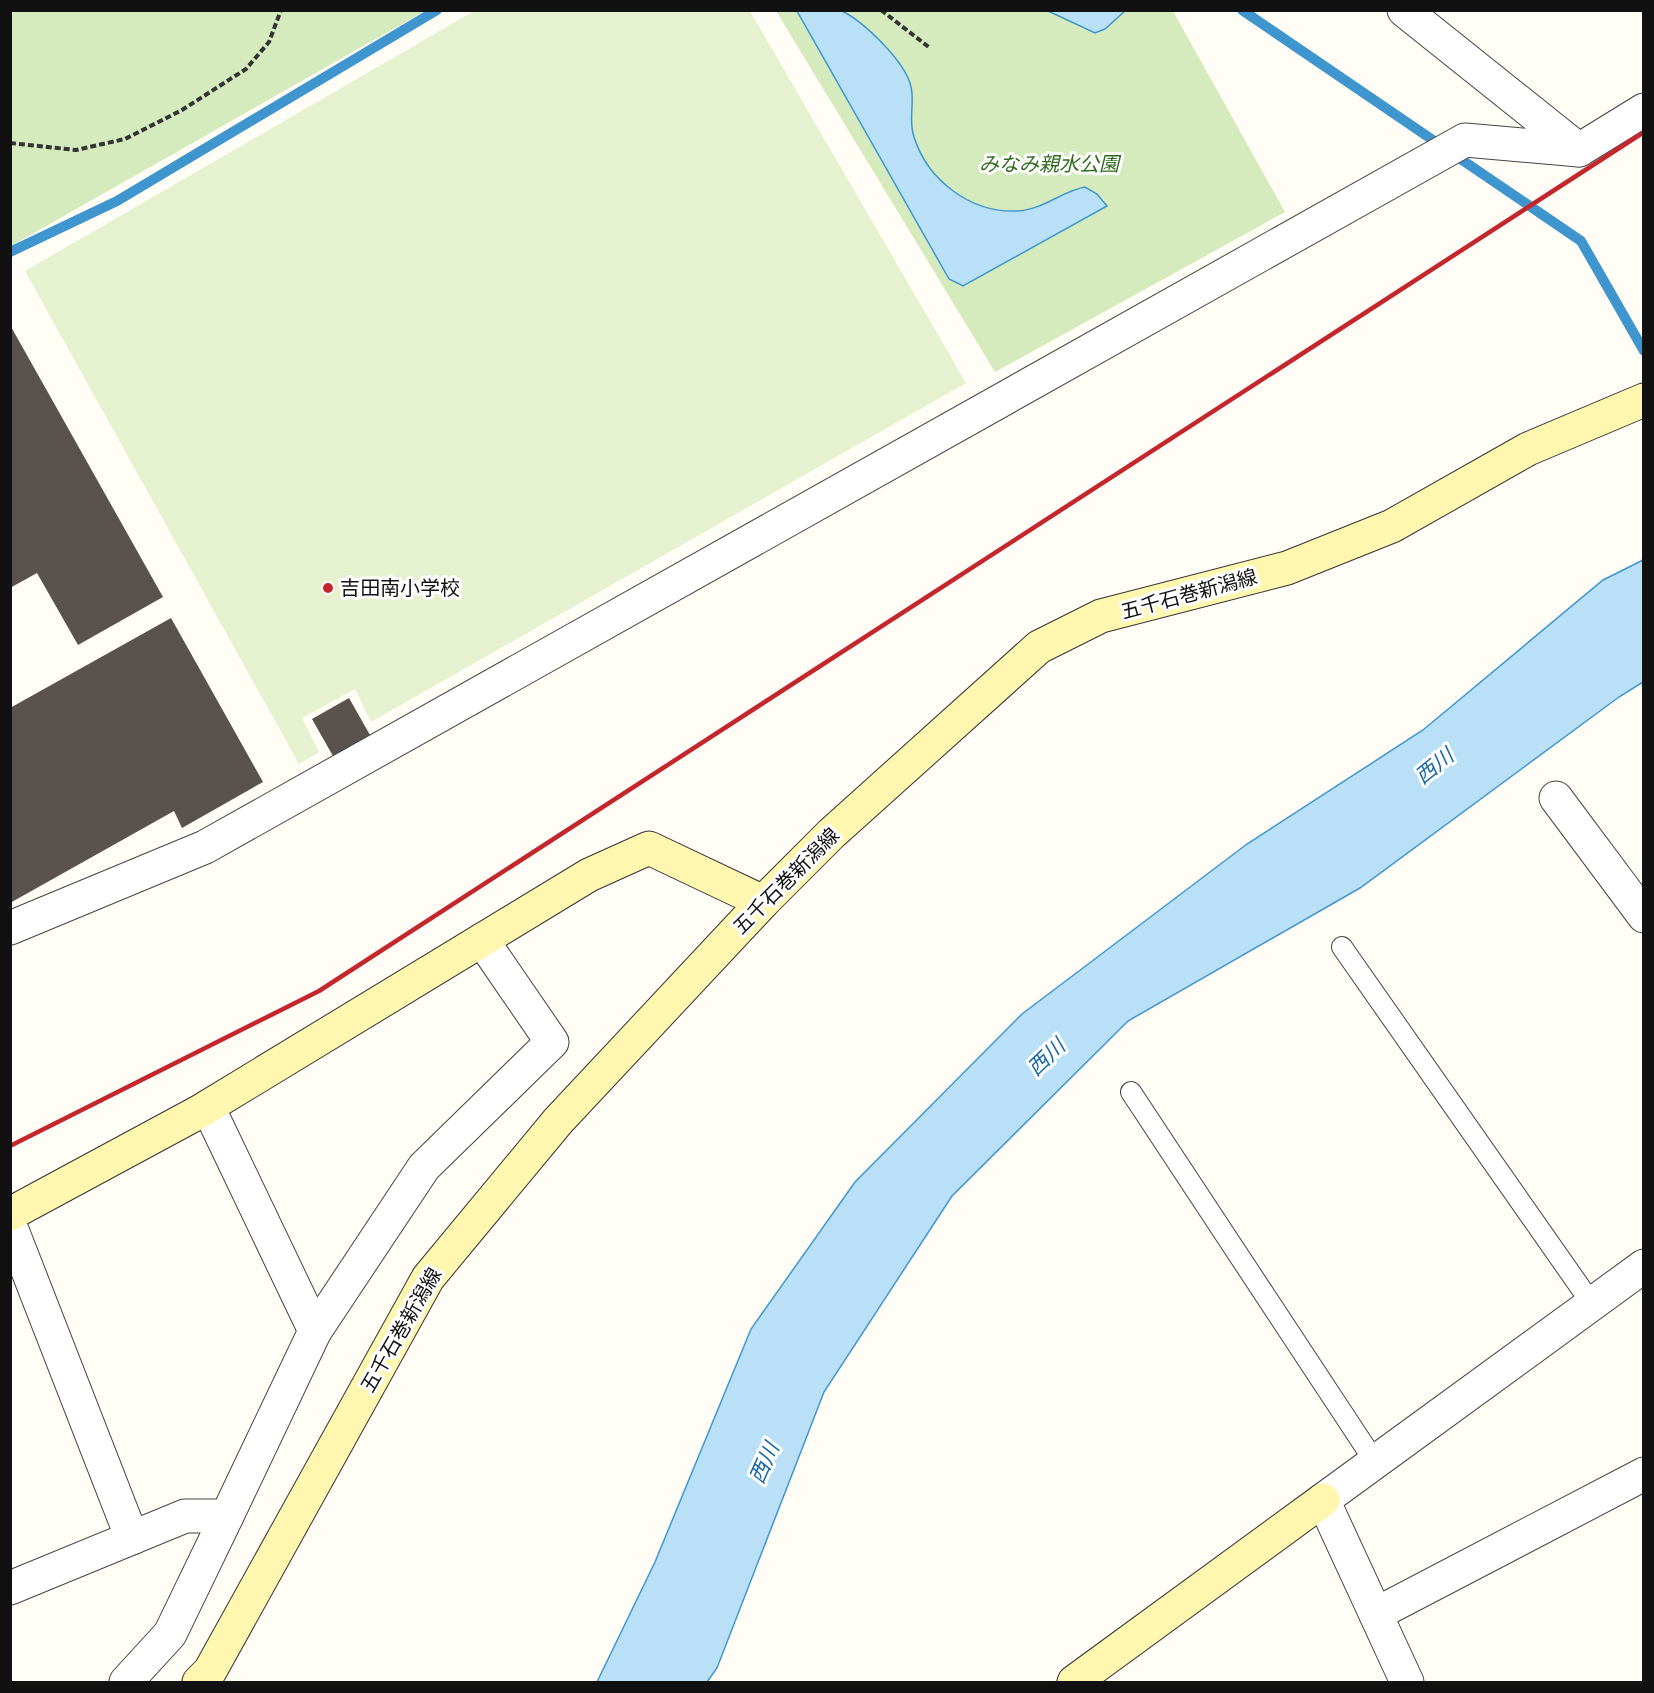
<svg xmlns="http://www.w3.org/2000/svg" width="1654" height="1693" viewBox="0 0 1654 1693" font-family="'Zilla Slab','Noto Sans JP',serif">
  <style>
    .green { fill: #d5ebbd }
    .pitch { fill: #e6f2cf }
    .water { fill: #b9e0f7; stroke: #3f96cf; stroke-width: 1.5 }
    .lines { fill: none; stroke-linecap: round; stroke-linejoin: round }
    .stream { stroke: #3f96cf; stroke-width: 10 }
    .building { fill: #5a524d }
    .lane-casing { stroke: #444; stroke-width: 22 }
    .street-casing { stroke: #444; stroke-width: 35 }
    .secondary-casing { stroke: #333; stroke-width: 35 }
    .path { stroke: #333; stroke-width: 4; stroke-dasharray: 6 3; stroke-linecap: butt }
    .lane { stroke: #fff; stroke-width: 20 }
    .street { stroke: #fff; stroke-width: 33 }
    .secondary { stroke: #fff6b0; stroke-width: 33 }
    .rail { stroke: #c4262e; stroke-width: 4.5 }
    .poi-dot { fill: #c4262e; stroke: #fff; stroke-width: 2 }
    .labels { text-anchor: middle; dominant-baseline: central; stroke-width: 6; stroke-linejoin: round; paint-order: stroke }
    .park-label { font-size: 20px; font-style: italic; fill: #2f6b1f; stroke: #fff }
    .poi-label { font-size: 20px; fill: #111; stroke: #fff; text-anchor: start }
    .street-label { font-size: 20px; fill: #111; stroke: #fff }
    .water-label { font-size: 21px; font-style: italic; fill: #1768a6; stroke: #fff }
  </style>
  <rect width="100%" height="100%" fill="#fffdf5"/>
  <g class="green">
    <path d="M11,10H425V11L11,246Z"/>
    <path d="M776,11H1173L1285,212L995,372Z"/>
  </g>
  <path class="pitch" d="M474,11H750L966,383L371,722L355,689L302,718L319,752L299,764L25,271Z"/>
  <g class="water">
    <path d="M797,11C806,10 835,7 842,11C864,22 906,62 911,87C915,103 908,120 914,137C928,181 971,213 1017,211C1043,210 1062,191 1085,187L1097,194L1107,206L963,286L949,279Z"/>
    <path d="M1048,11L1125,10V11L1105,29L1095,33Z"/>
    <path d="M1643,560V682L1619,697L1360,888L1128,1021L952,1196L824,1392L717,1668L707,1682H597L655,1562L751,1329L855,1182L1022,1014L1247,844L1423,730L1603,580Z"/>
  </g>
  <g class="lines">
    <g class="stream">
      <path d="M1242,10L1581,241L1644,351"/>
      <path d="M10,252L117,201L437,10"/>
    </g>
  </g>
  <g class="building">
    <path d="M10,325L163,597L78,645L37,573L10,588Z"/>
    <path d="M171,618L263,782L182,828L174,811L10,903V708Z"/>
    <path d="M349,698L370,735L333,756L312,719Z"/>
  </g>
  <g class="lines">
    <g class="lane-casing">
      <g id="lane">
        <path d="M1342,947L1592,1304"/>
        <path d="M1131,1092L1375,1462"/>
      </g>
    </g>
    <g class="street-casing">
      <g id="street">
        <path d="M1404,10L1579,150"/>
        <path d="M1556,798L1644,916"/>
        <path d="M10,928L205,847L1465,140L1579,150L1644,110"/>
        <path d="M10,1225L132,1538"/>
        <path d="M315,1331L424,1167L552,1042L482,940"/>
        <path d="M10,1588L185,1516H227L315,1331L208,1107"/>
        <path d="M1376,1614L1644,1474"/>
        <path d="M126,1682L170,1634L227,1516"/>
        <path d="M1407,1682L1323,1500L1644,1266"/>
      </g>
    </g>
    <g class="secondary-casing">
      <g id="secondary">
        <path d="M10,1214L199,1112L589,875L649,848L763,902"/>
        <path d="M199,1682L210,1671L428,1278L558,1121L763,902L831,834L1039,647L1101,616L1287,568L1392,526L1528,449L1644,400"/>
        <path d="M1074,1682L1323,1500"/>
      </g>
    </g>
    <g class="path">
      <path d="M881,10L930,48"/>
      <path d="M10,143L76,150L125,139L182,110L246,69L269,42L281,10"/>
    </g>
    <use href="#lane" class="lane"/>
    <use href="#street" class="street"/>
    <use href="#secondary" class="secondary"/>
    <path class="rail" d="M10,1146L319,991L1644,132"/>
  </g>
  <circle class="poi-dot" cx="328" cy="588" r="6"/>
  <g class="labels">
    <g class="park-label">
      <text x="1049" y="164">みなみ親水公園</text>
    </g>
    <g class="poi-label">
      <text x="340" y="588">吉田南小学校</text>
    </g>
    <g class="street-label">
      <text transform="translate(1189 594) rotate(-15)">五千石巻新潟線</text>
      <text transform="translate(786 881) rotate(-45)">五千石巻新潟線</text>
      <text transform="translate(401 1330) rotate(-60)">五千石巻新潟線</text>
    </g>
    <g class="water-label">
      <text transform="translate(1434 766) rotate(-39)">西川</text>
      <text transform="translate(1046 1057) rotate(-44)">西川</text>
      <text transform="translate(764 1463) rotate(-66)">西川</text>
    </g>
  </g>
  <rect width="1654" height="1693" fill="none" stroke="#111111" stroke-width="24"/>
</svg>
